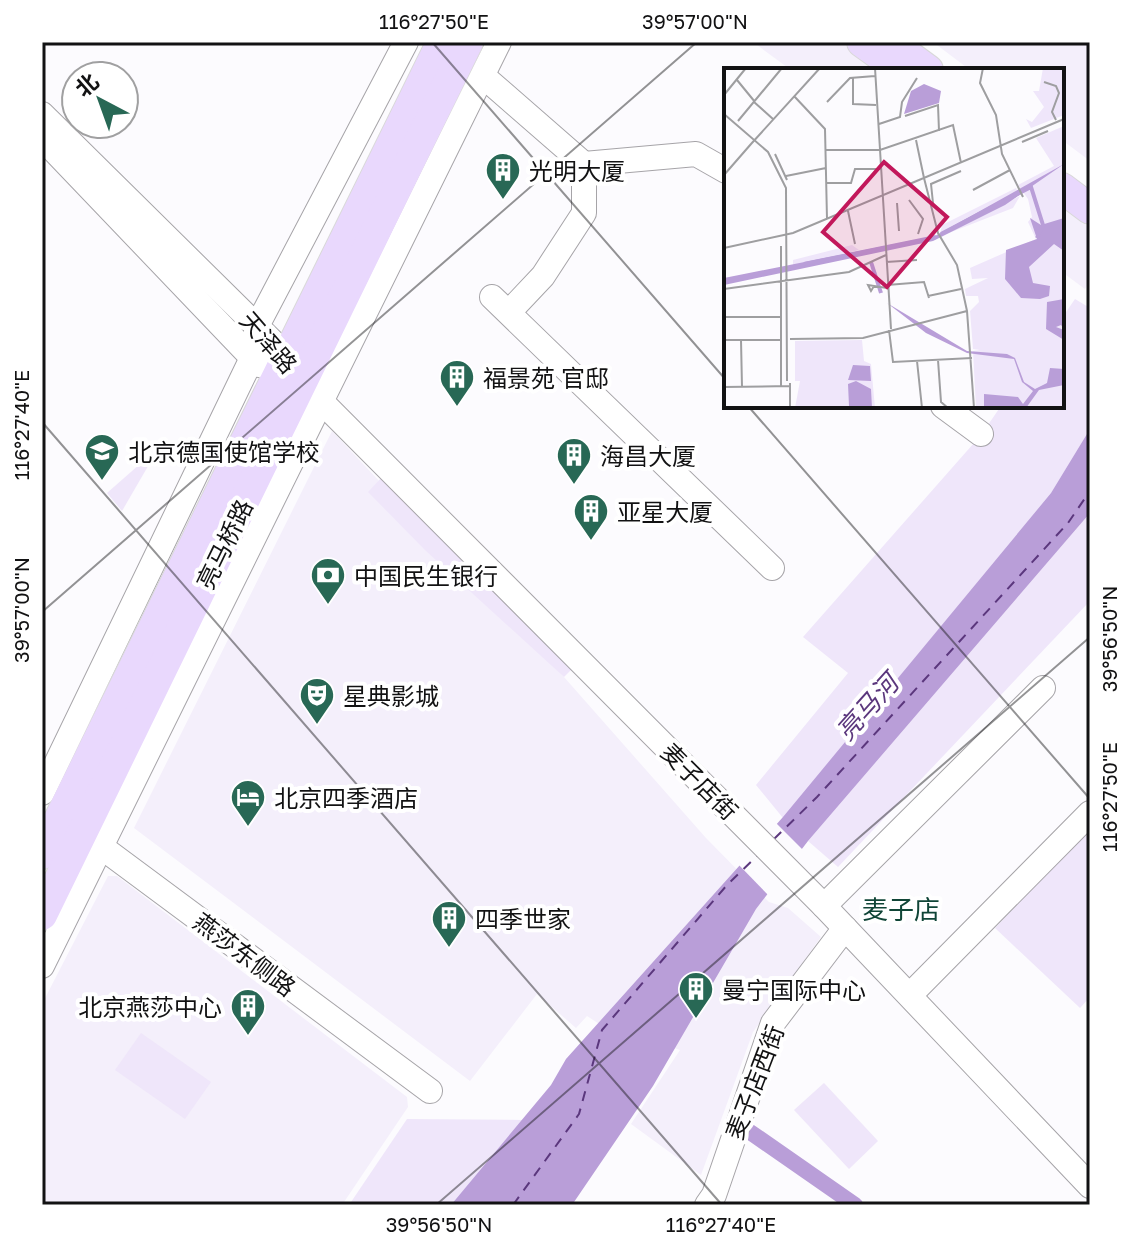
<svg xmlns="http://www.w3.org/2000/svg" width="1132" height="1247" viewBox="0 0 1132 1247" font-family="'Golos Text','Noto Sans SC',sans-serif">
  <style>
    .built { fill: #f4effb }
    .green { fill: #efe6fa }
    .water { fill: #b99ed8 }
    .pier { fill: #fcfbfe }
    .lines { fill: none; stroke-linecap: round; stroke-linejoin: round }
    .canal { stroke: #b99ed8; stroke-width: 16 }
    .ferry { stroke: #5b377d; stroke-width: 2; stroke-dasharray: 10 8; stroke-linecap: butt }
    .minor-casing { stroke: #a6a4a8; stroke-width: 26 }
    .major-casing { stroke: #d9d9d9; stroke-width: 32 }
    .minor { stroke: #fff; stroke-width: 24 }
    .major { stroke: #e9d8fd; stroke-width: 30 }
    .ticks { fill: none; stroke: #121213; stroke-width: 2; stroke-opacity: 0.45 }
    .labels { text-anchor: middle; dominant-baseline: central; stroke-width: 8; stroke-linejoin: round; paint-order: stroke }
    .poi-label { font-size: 24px; fill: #121213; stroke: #fff; text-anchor: start }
    .street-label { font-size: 24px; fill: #121213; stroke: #fff }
    .water-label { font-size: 26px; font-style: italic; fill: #5b377d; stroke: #fff }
    .neighbourhood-label { font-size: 26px; fill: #104537; stroke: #fff }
    .inset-river { fill: none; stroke: #b99ed8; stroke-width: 4 }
    .inset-road { fill: none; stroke: #9e9ea0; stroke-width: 2 }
    .view { fill: #c2185b; fill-opacity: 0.15; stroke: #c2185b; stroke-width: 4 }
    .inset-edge { fill: none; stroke: #121213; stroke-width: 4 }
    .neatline { fill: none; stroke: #121213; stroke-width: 3 }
    .ticks-label { font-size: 20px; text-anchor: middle; fill: #121213 }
  </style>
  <rect width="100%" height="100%" fill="#fcfbfe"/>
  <g class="built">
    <path d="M753,42H842L879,70H791Z"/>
    <path d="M933,42H1090V161L1062,140V70H970Z"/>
    <path d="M1062,207L1090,228V281L1085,289L1062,272Z"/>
    <path d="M332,431L564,677L706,838L769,902L788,908L821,937L753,1032L701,1175L631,1124L680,1050L659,1043L645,1054L587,1016L576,1028L537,994L470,1081L134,828Z"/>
    <path d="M108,876H117L407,1097L408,1107L342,1205H42V1004Z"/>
  </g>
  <g class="green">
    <path d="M1075,299L1090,308V429L1051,493L783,818L756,785L848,673L803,637L981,435L1001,406H1062V318Z"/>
    <path d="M148,457L151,461L122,511L107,493Z"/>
    <path d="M383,476L580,661L564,677L426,551L368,492Z"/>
    <path d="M1090,513V601L838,867L808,841Z"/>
    <path d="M1090,827V997L1080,1008L995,928Z"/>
    <path d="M141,1033L211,1082L185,1119L115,1070Z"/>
    <path d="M824,1083L878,1141L849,1169L794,1110Z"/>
    <path d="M407,1119L526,1120L458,1205H349Z"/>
  </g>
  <path class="water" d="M1090,429V513L808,841L756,909L653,1086L572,1205H451L551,1085L566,1059L783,817L1051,493Z"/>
  <path class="pier" d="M774,821L805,852L770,897L737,863Z"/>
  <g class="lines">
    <path class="canal" d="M750,1132L855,1205"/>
    <g class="ferry">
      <path d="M774,839L817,797L1068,523L1090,491"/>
      <path d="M513,1205L579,1114L602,1030L727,885L758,855"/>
    </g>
    <g class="minor-casing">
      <g id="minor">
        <path d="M483,76L584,164V213L543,276L509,312"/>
        <path d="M42,114L287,356L303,383L824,906L1090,1186"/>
        <path d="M42,138L259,365"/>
        <path d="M584,164L696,154L726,171"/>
        <path d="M492,297L772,568"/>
        <path d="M943,406L981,434"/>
        <path d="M42,793L252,358L257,326L406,42"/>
        <path d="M88,837L430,1091"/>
        <path d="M824,906L1043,688"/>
        <path d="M42,966L499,42"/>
        <path d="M910,995L1090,813"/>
        <path d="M707,1205L714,1195L773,1023L845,928"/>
      </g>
    </g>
    <g class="major-casing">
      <g id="major">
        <path d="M862,42L901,70"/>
        <path d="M890,42L928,70"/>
        <path d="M1062,188L1090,209"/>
        <path d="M42,854L442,42"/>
        <path d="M42,915L468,42"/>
      </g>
    </g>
    <use href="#minor" class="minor"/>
    <use href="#major" class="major"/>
  </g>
  <path class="ticks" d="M432,42L726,380M748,406L1090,799M42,422L722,1205M42,612L697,42M436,1205L1090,637"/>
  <defs>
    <g id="building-pin" transform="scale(1.8)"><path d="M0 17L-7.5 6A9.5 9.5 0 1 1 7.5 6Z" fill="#286855" stroke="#fff"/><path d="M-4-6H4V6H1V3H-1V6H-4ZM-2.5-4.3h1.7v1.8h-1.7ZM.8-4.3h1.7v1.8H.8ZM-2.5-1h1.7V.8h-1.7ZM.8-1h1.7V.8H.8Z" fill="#fff"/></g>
    <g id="school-pin" transform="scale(1.8)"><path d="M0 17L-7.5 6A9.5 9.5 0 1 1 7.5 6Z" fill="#286855" stroke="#fff"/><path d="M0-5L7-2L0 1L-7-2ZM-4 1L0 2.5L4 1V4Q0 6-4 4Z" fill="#fff"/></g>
    <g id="bank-pin" transform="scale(1.8)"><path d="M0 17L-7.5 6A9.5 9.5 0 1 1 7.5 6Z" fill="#286855" stroke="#fff"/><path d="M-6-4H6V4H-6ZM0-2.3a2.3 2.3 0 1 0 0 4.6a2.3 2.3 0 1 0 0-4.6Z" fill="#fff"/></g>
    <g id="theatre-pin" transform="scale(1.8)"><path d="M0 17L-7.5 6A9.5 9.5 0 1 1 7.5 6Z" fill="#286855" stroke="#fff"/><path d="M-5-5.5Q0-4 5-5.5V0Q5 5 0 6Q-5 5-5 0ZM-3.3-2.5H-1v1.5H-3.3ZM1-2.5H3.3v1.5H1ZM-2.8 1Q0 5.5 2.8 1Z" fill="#fff"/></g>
    <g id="hotel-pin" transform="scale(1.8)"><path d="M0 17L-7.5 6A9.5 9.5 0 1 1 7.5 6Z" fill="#286855" stroke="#fff"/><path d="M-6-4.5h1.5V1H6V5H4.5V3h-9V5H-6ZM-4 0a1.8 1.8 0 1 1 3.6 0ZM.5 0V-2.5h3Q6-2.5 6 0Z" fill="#fff"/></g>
  </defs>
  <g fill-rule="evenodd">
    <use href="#building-pin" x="503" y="170"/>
    <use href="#building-pin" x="457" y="377"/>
    <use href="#school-pin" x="102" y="451"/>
    <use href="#building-pin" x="574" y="455"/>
    <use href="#building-pin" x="591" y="511"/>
    <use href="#bank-pin" x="328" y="575"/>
    <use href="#theatre-pin" x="317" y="695"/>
    <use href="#hotel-pin" x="248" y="797"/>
    <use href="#building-pin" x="449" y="918"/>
    <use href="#building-pin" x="696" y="989"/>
    <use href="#building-pin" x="248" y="1006"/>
  </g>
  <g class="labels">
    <g class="poi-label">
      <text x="529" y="170">光明大厦</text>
      <text x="483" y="377">福景苑 官邸</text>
      <text x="128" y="451">北京德国使馆学校</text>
      <text x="600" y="455">海昌大厦</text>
      <text x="617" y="511">亚星大厦</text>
      <text x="354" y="575">中国民生银行</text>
      <text x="343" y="695">星典影城</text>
      <text x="274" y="797">北京四季酒店</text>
      <text x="475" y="918">四季世家</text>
      <text x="722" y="989">曼宁国际中心</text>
      <text x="222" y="1006" text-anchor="end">北京燕莎中心</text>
    </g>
    <g class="street-label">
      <text transform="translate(269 342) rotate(49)">天泽路</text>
      <text transform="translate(224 544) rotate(-64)">亮马桥路</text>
      <text transform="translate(700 781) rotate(45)">麦子店街</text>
      <text transform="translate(245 954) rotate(37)">燕莎东侧路</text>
      <text transform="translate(754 1082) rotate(-69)">麦子店西街</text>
    </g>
    <g class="water-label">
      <text transform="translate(867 707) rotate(-48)">亮马河</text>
    </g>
    <g class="neighbourhood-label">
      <text x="901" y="909">麦子店</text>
    </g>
  </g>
  <g transform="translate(724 68)">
    <rect width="340" height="340" fill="#fcfbfe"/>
    <path d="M319,0H340V47L307,60L302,51L308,54L320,39L309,23H315ZM340,58V340H252L249,283L256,282L249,281L246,243L255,234L254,228H242L241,221L264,210L248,211L246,200L312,171L304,154L308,149L304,131L294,117L330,98L312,70ZM292,120L294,125L283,132L216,166L218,157ZM296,128L289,140L217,168L245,152ZM128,177L135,182L69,198V192ZM138,272L140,293L147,296L151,340H71L76,313H71V273Z" fill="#efe6fa"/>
    <path d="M200,16L217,23L215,35L180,46L187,23ZM340,96L281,137L209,173L0,217V210L211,168ZM306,150L317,157L340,150V183L330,176L305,199L309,215L326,218L325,228L316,231L297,230L281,211L282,182L313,171ZM340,231V261L337,257L332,259L340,262V272L322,261L323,234ZM163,235L243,283L283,286L291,290L300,314L311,321L323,315L326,300L340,301V317L315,322L302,340H260V326L294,329L299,336L309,323L298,314L290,291L243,285L202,265ZM129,297L146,298L147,313L124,312ZM132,313L147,321L148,340L125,338L124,316Z" fill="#b99ed8"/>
    <path class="inset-river" d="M307,119L319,157M217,166L307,119L319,157L313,170M147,194L157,225M80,196L212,169"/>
    <path class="inset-road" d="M151,0L167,261M259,0L256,15L272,47L278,86L299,129M129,10V36L152,37M13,12L31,34M320,14L332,18L335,25L328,44L332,52M0,27L22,0M70,28L101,61L103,151M30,34L49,51M103,34L126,10L151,8M0,46L44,84L62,120L63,313M181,48L214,37L215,63M14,53L58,0M155,56L176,49L178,34L193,10M192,72L200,110M298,74L324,63M27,76L96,0M102,82H156L229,57L237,95M51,86L63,112M0,107L27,76M62,108L102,100M200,110L214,165L233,197L243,243L250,340M102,115H127L131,101H157M249,122L286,102M185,132L199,151L194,166M173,135L175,163M209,135L207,116L237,103M124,143L131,176M57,178V319M0,180L69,165L340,51M162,194L193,192M163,217L200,214L205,230M150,218L147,223L144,217L163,220M0,221L125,204L162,187M204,228L237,221M0,249H57M165,262L169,294L248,290M66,271L139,270L243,243M0,272H57M17,272L18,319M214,292L217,334L224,340M193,293L198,340M0,319L66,318M66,340V315"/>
    <path class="view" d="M160,94L223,149L163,219L99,164Z"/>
    <rect width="340" height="340" class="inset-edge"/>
  </g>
  <rect width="1132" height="1247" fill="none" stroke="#ffffff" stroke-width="88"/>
  <g transform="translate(100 100) rotate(319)"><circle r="38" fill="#ffffff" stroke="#a0a0a1" stroke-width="2"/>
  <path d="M0-6L14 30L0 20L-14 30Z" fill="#286855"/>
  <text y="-12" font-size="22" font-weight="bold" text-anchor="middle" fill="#121213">北</text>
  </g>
  <rect x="44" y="44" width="1044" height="1159" class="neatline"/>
  <g class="ticks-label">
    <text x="434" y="29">116°27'50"E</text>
    <text x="695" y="29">39°57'00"N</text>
    <text transform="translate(22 425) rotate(-90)" y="7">116°27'40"E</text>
    <text transform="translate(22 610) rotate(-90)" y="7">39°57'00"N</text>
    <text transform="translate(1110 639) rotate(-90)" y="7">39°56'50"N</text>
    <text transform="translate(1110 797) rotate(-90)" y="7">116°27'50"E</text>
    <text x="439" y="1232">39°56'50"N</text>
    <text x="721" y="1232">116°27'40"E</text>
  </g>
</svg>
